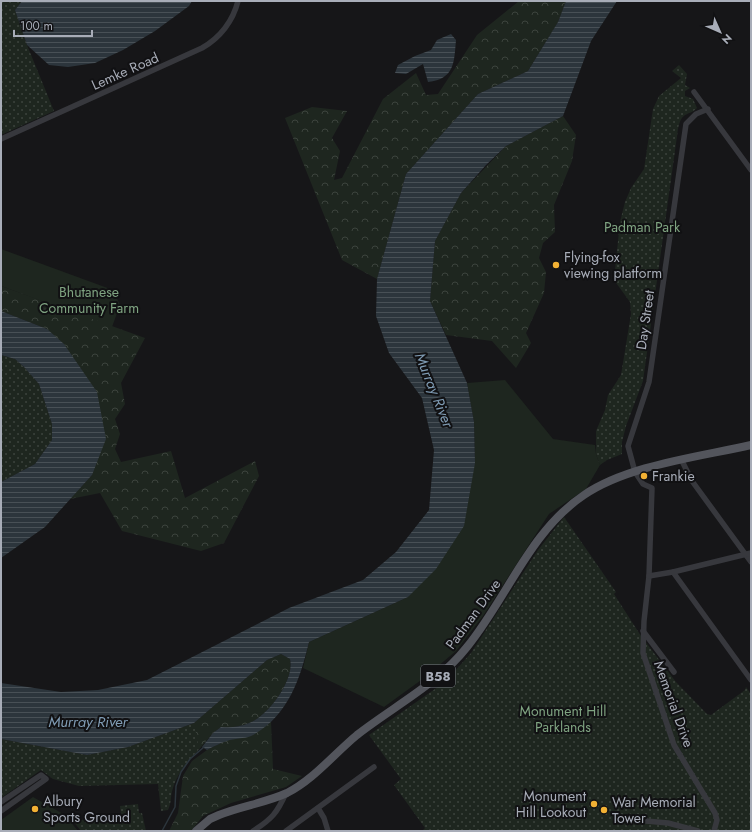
<svg xmlns="http://www.w3.org/2000/svg" width="752" height="832" viewBox="0 0 752 832" font-family="Jost,sans-serif">
  <style>
    .green { fill: #1e261f }
    .forest { fill: url(#forest-crowns) }
    .park { fill: url(#park-dots) }
    .water { fill: url(#water-rules) }
    .lines { fill: none; stroke-linecap: round; stroke-linejoin: round }
    .stream { stroke: #2c353c; stroke-width: 1.5 }
    .street { stroke: #37383d; stroke-width: 5.5 }
    .primary { stroke: #53555c; stroke-width: 8 }
    .poi-dot { fill: #f2b134; stroke: #111113; stroke-width: 1.5 }
    .labels { text-anchor: middle; dominant-baseline: central; stroke-width: 4; stroke-linejoin: round; paint-order: stroke }
    .shield { fill: #111113; stroke: #7b7e86; stroke-width: 1 }
    .shield-label { font-size: 13px; font-weight: bold; fill: #a8adb8 }
    .street-label { font-size: 14px; fill: #a8adb8; stroke: #111113 }
    .park-label { font-size: 14px; fill: #7fa381; stroke: #111113 }
    .poi-label { font-size: 14px; fill: #a8adb8; stroke: #111113; text-anchor: start }
    .water-label { font-size: 15px; font-style: italic; fill: #7f9bb3; stroke: #111113 }
  </style>
  <defs>
    <pattern id="forest-crowns" width="20" height="18" patternUnits="userSpaceOnUse"><rect width="20" height="18" fill="#1e261f"/><path d="M2 6a3 3 0 1 1 6 0M12 15a3 3 0 1 1 6 0" fill="none" stroke="#3c433d"/></pattern>
    <pattern id="park-dots" width="8" height="8" patternUnits="userSpaceOnUse"><rect width="8" height="8" fill="#1e261f"/><path d="M2 2h.1M6 6h.1" fill="none" stroke="#3c433d" stroke-width="1.8" stroke-linecap="round"/></pattern>
    <pattern id="water-rules" width="6" height="5" patternUnits="userSpaceOnUse"><rect width="6" height="5" fill="#2c353c"/><path d="M0 2.5h6" fill="none" stroke="#485056"/></pattern>
  </defs>
  <rect width="100%" height="100%" fill="#161618"/>
  <g class="green">
    <path d="M1,249L113,290L120,305L112,327L1,286Z"/>
    <path d="M505,380L553,439L595,445L596,454L600,465L586,489L549,514L483,616L456,651L424,678L384,707L303,668L309,642L408,597L475,463L474,422L467,383Z"/>
    <path d="M33,797L65,815L78,831H1V820Z"/>
  </g>
  <g class="forest">
    <path d="M519,1H566L558,22L528,71L478,94L406,174L377,279L342,260L285,118L312,107L347,111L332,138L340,151L334,180L342,178L383,99L416,73L426,95L438,94L477,35Z"/>
    <path d="M563,116L576,135L572,161L554,205L555,232L543,243L539,258L546,272L544,293L526,333L531,343L516,368L492,341L446,335L430,301L435,241L444,224L461,193L506,146Z"/>
    <path d="M1,286L145,338L121,383L125,404L115,419L120,434L115,449L121,462L171,451L185,498L255,461L259,476L224,543L201,551L122,531L100,493L70,499L92,475L47,329L1,311Z"/>
    <path d="M281,654L290,659C295,680 268,716 249,723C240,727 230,728 221,727L213,733L179,773L172,758L194,723L267,660Z"/>
    <path d="M271,721L273,769L302,776L286,787L231,803L203,816L191,831H169L178,813L183,776L192,761L207,750L227,740L250,736Z"/>
  </g>
  <g class="park">
    <path d="M1,1H22L15,10L27,45L54,111L1,135Z"/>
    <path d="M679,65L687,74L685,85L690,88L685,91V96L693,99L697,108C688,117 682,110 678,129L643,381L626,426L622,442V454L607,460L600,465L596,454V431L605,410L608,395L621,375L631,314L630,302L614,280L620,222L625,202L631,188L644,169L653,109L659,96L681,78L672,71Z"/>
    <path d="M1,355L15,359L24,367L39,384L52,424V440L35,464L1,482Z"/>
    <path d="M564,517L616,592L614,594L641,636L676,682L707,714L711,715L745,690L746,687L751,694V831H422L425,828L394,785L401,779L369,735L445,682L471,653L538,550Z"/>
    <path d="M194,723L199,749C188,761 178,772 173,788C170,796 172,802 168,810L161,811L158,784L79,786L53,779L41,770L1,798V739L87,755L128,747Z"/>
    <path d="M138,804L139,813H142L146,831H81L73,821L121,815L120,806Z"/>
  </g>
  <g class="water">
    <path d="M22,1H192L189,6L155,31L123,50L95,63L68,67L49,65L27,45L15,10Z"/>
    <path d="M566,1H617L591,41L563,116L506,146L486,165L461,193L435,241L430,301L467,383L474,422L475,463L464,526L436,569L408,597L309,642C300,679 288,717 251,736C244,739 234,738 227,741C220,743 213,747 207,750L202,747L213,733L221,727C230,728 240,727 249,723C268,716 295,680 290,659L281,654L267,660L194,723L128,747L87,755L1,739V683L61,692L98,690L147,680L289,608L363,580L396,552L429,510L434,450L422,398L389,353L376,316L377,279L406,174L478,94L528,71L558,22Z"/>
    <path d="M451,34L456,40C454,62 455,79 428,82L423,64L406,74L395,73L398,65L415,56L431,50L437,40Z"/>
    <path d="M1,311L47,329L64,344L97,392L106,439L92,475L45,527L1,558V482L35,464L52,440V424L39,384L24,367L15,359L1,355Z"/>
  </g>
  <g class="lines">
    <path class="stream" d="M162,831L175,807L176,786L181,772L190,759L204,747"/>
    <g class="street">
      <path d="M694,92L751,170"/>
      <path d="M708,109L696,114L686,124L649,382L628,446L635,472L643,484L652,488L649,576L644,621L643,653L674,745L715,813L717,820L714,831"/>
      <path d="M1,139L202,48C220,38 233,21 238,1"/>
      <path d="M682,461L692,481L751,562"/>
      <path d="M673,572L751,680"/>
      <path d="M649,576L673,572L751,553"/>
      <path d="M643,631L674,672"/>
      <path d="M1,802L41,775L46,779L1,811"/>
      <path d="M318,808L324,818L328,831"/>
      <path d="M646,821L668,823L698,831"/>
      <path d="M253,831C272,819 277,813 286,793"/>
      <path d="M286,831L374,767"/>
    </g>
    <path class="primary" d="M196,831L210,819L219,815C241,806 265,803 287,793C313,780 334,754 357,735C394,706 438,684 467,647C507,598 530,531 584,495C628,465 699,457 751,445"/>
  </g>
  <g class="poi-dot">
    <circle cx="556" cy="265" r="4"/>
    <circle cx="644" cy="476" r="4"/>
    <circle cx="594" cy="804" r="4"/>
    <circle cx="35" cy="809" r="4"/>
    <circle cx="604" cy="810" r="4"/>
  </g>
  <g class="labels">
    <rect class="shield" x="421" y="665" width="34" height="22" rx="3"/>
    <g class="shield-label">
      <text x="438" y="676">B58</text>
    </g>
    <g class="street-label">
      <text transform="translate(125 71) rotate(-24)">Lemke Road</text>
      <text transform="translate(645 320) rotate(-82)">Day Street</text>
      <text transform="translate(473 614) rotate(-54)">Padman Drive</text>
      <text transform="translate(674 704) rotate(70)">Memorial Drive</text>
    </g>
    <g class="park-label">
      <text x="642" y="227">Padman Park</text>
      <text x="89" y="292">Bhutanese<tspan x="89" dy="16">Community Farm</tspan></text>
      <text x="563" y="711">Monument Hill<tspan x="563" dy="16">Parklands</tspan></text>
    </g>
    <g class="poi-label">
      <text x="564" y="257">Flying-fox<tspan x="564" dy="16">viewing platform</tspan></text>
      <text x="652" y="476">Frankie</text>
      <text x="586" y="796" text-anchor="end">Monument<tspan x="586" dy="16">Hill Lookout</tspan></text>
      <text x="43" y="801">Albury<tspan x="43" dy="16">Sports Ground</tspan></text>
      <text x="612" y="802">War Memorial<tspan x="612" dy="16">Tower</tspan></text>
    </g>
    <g class="water-label">
      <text transform="translate(434 390) rotate(68)">Murray River</text>
      <text x="88" y="722">Murray River</text>
    </g>
  </g>
  <rect width="752" height="832" fill="none" stroke="#a8adb8" stroke-width="4"/>
  <g transform="translate(720 32) rotate(135)" stroke="#111113" stroke-width="3" paint-order="stroke">
  <path d="M0-3L7 15L0 10L-7 15Z" fill="#a8adb8"/>
  <text y="-6" font-size="11" font-weight="bold" text-anchor="middle" fill="#a8adb8">N</text>
  </g>
  <path d="M14 30v6h78v-6" fill="none" stroke="#a8adb8" stroke-width="2"/>
  <text x="20" y="30" font-size="12" fill="#a8adb8" stroke="#111113" stroke-width="3" paint-order="stroke">100 m</text>
</svg>
